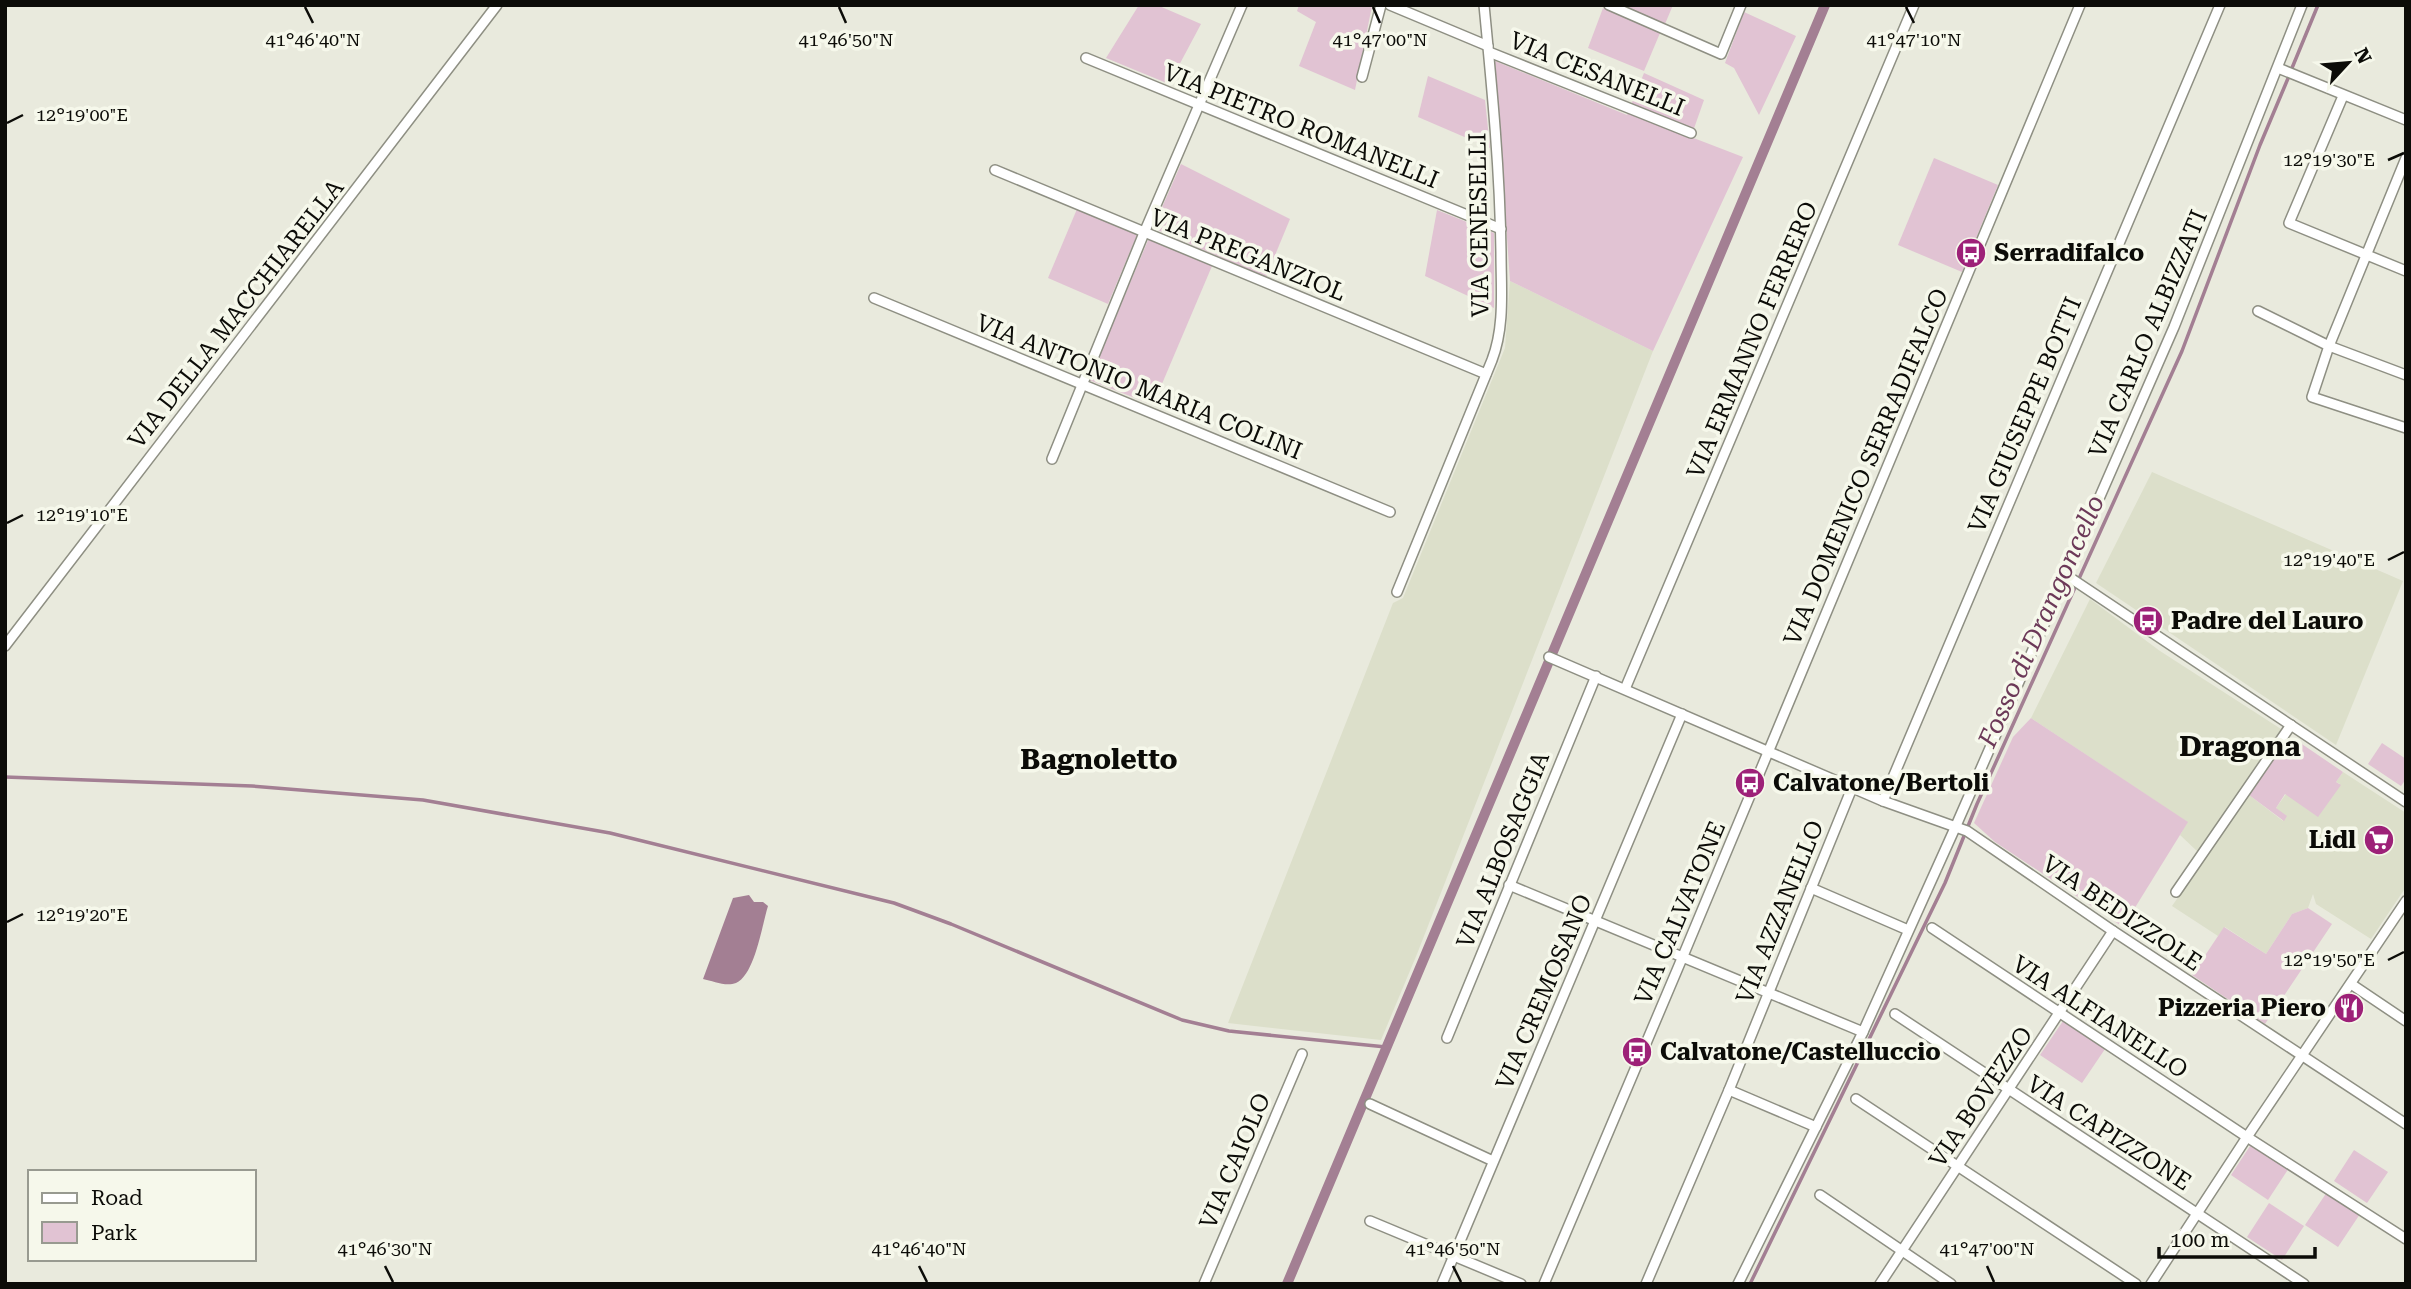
<svg xmlns="http://www.w3.org/2000/svg" width="2411" height="1289" viewBox="0 0 2411 1289" font-family="'Roboto Serif',serif">
  <style>
    .built { fill: #dcdfca }
    .green { fill: #e1c3d3 }
    .water { fill: #a37f93 }
    .lines { fill: none; stroke-linecap: round; stroke-linejoin: round }
    .stream { stroke: #a37f93; stroke-width: 3.5 }
    .canal { stroke: #a37f93; stroke-width: 10 }
    .street-casing { stroke: #8e8f83; stroke-width: 12 }
    .street { stroke: #fff; stroke-width: 9 }
    .ticks { fill: none; stroke: #0c0c08; stroke-width: 2.5 }
    .labels { text-anchor: middle; dominant-baseline: central; stroke-width: 7; stroke-linejoin: round; paint-order: stroke }
    .street-label { font-size: 24px; fill: #0c0c08; stroke: #f6f8eb }
    .poi-label { font-size: 24px; font-weight: bold; fill: #0c0c08; stroke: #f6f8eb; text-anchor: start }
    .water-label { font-size: 26px; font-style: italic; fill: #6c3958; stroke: #f6f8eb }
    .quarter-label { font-size: 28px; font-weight: bold; fill: #0c0c08; stroke: #f6f8eb }
    .ticks-label { font-size: 18px; text-anchor: middle; fill: #0c0c08; stroke: #f6f8eb; stroke-width: 7; stroke-linejoin: round; paint-order: stroke }
  </style>
  <rect width="100%" height="100%" fill="#e9eadd"/>
  <g class="built">
    <path d="M1510,281L1653,351L1417,954L1381,1040L1228,1023L1393,603L1403,598L1505,348Z"/>
    <path d="M2152,472L2403,581L2336,745L2096,583Z"/>
    <path d="M2090,599L2160,651L2281,729L2198,852L2180,835L2187,822L2031,718Z"/>
    <path d="M2343,772L2406,813V887L2371,939L2316,904L2313,894L2308,908L2292,914L2266,954L2225,927L2218,936L2172,906L2249,795L2283,821L2276,808L2286,794L2340,784L2336,782Z"/>
  </g>
  <g class="green">
    <path d="M1139,5H1157L1201,24L1169,84L1106,58Z"/>
    <path d="M1299,5L1372,6L1355,90L1299,66L1316,22L1297,11Z"/>
    <path d="M1620,5H1673L1665,24Z"/>
    <path d="M1603,8L1660,33L1644,71L1588,48Z"/>
    <path d="M1744,12L1796,36L1759,115L1734,68L1725,63Z"/>
    <path d="M1495,61L1627,115L1644,73L1704,100L1691,137L1743,157L1653,351L1510,281Z"/>
    <path d="M1428,76L1485,100L1490,148L1418,117Z"/>
    <path d="M1934,158L1998,185L1962,272L1898,245Z"/>
    <path d="M1181,164L1290,219L1266,277L1153,228Z"/>
    <path d="M1077,209L1137,235L1108,304L1048,278Z"/>
    <path d="M1437,210L1494,233V308L1425,276Z"/>
    <path d="M1149,238L1212,266L1153,405L1089,380Z"/>
    <path d="M2031,718L2188,822L2123,927L1995,842L1974,823L2013,737Z"/>
    <path d="M2293,738L2343,772L2336,782L2341,785L2318,817L2285,794L2276,808L2287,816L2284,821L2249,795L2288,739Z"/>
    <path d="M2382,743L2406,759V779L2401,786L2368,764Z"/>
    <path d="M2308,908L2332,924L2265,1024L2192,975L2224,927L2266,954L2292,914Z"/>
    <path d="M2063,1021L2105,1049L2082,1083L2040,1055Z"/>
    <path d="M2252,1143L2289,1168L2268,1200L2231,1175Z"/>
    <path d="M2354,1150L2388,1172L2367,1203L2334,1181Z"/>
    <path d="M2327,1192L2360,1214L2338,1247L2305,1225Z"/>
    <path d="M2269,1203L2304,1226L2282,1260L2247,1237Z"/>
  </g>
  <path class="water" d="M749,895L754,902H763L768,906C762,925 755,975 736,983C726,987 713,981 703,979L733,898Z"/>
  <g class="lines">
    <g class="stream">
      <path d="M2292,68L2318,5"/>
      <path d="M5,777L252,786L423,800L610,833L894,903L951,924L1182,1020L1229,1031L1386,1047"/>
      <path d="M1750,1284L1945,883L1977,804L2182,351L2260,145L2289,76"/>
    </g>
    <path class="canal" d="M1287,1284L1825,5"/>
    <g class="street-casing">
      <g id="street">
        <path d="M1390,5L1488,46"/>
        <path d="M1609,5L1721,54L1741,5"/>
        <path d="M1489,52L1691,133"/>
        <path d="M1086,58L1501,229"/>
        <path d="M2278,68L2406,120"/>
        <path d="M1362,77L1381,5"/>
        <path d="M2343,96L2289,223L2406,271"/>
        <path d="M2406,158L2329,346L2312,397L2406,428"/>
        <path d="M995,170L1486,374"/>
        <path d="M874,298L1390,512"/>
        <path d="M2258,311L2329,346L2406,375"/>
        <path d="M1052,459L1144,233L1242,5"/>
        <path d="M2066,575L2406,802"/>
        <path d="M1397,592L1492,360C1505,326 1501,289 1501,253C1500,170 1492,88 1484,5"/>
        <path d="M5,646L497,5"/>
        <path d="M1549,657L1883,801L1967,831L2113,931L2406,1124"/>
        <path d="M1625,689L1914,5"/>
        <path d="M1883,801L2220,5"/>
        <path d="M1509,885L1863,1032"/>
        <path d="M1811,888L1908,930"/>
        <path d="M2176,892L2291,725"/>
        <path d="M1932,928L2247,1137L2406,1239"/>
        <path d="M2351,984L2406,1021"/>
        <path d="M1895,1014L2304,1284"/>
        <path d="M1447,1038L1596,676"/>
        <path d="M1729,1090L1816,1127"/>
        <path d="M1856,1099L2136,1284"/>
        <path d="M1370,1104L1493,1161"/>
        <path d="M1820,1195L1951,1284"/>
        <path d="M1370,1221L1521,1284"/>
        <path d="M1204,1284L1302,1054"/>
        <path d="M1442,1284L1682,714"/>
        <path d="M1544,1284L1683,956L2080,5"/>
        <path d="M1646,1284L1729,1090L1852,788"/>
        <path d="M1738,1284L1863,1032L1955,828L2174,327L2302,5"/>
        <path d="M1880,1284L2113,931"/>
        <path d="M2151,1284L2247,1137L2406,901"/>
      </g>
    </g>
    <use href="#street" class="street"/>
  </g>
  <path class="ticks" d="M305,7L313,23M839,7L846,23M1373,7L1380,23M1906,7L1914,23M7,123L23,115M2388,160L2404,153M7,523L23,515M2388,560L2404,552M7,922L23,914M2388,960L2404,952M385,1266L393,1282M919,1266L927,1282M1453,1266L1461,1282M1987,1266L1994,1282"/>
  <defs>
    <g id="bus-disc" transform="scale(1.575)"><circle r="9.5" fill="#9d2178" stroke="#f6f8eb"/><path d="M-5-6H5V4H4V6H2V4H-2V6H-4V4H-5ZM-3.5-4V0h7V-4ZM-3.5 1.2v1.5H-2V1.2ZM2 1.2v1.5H3.5V1.2Z" fill="#fff"/></g>
    <g id="supermarket-disc" transform="scale(1.575)"><circle r="9.5" fill="#9d2178" stroke="#f6f8eb"/><path d="M-6-5.5h2.5l.6 2H6L4.5 2H-2.5L-4.4-4H-6ZM-1.5 3.2a1.3 1.3 0 1 0 .1 0ZM3 3.2a1.3 1.3 0 1 0 .1 0Z" fill="#fff"/></g>
    <g id="restaurant-disc" transform="scale(1.575)"><circle r="9.5" fill="#9d2178" stroke="#f6f8eb"/><path d="M-5-6h1v4h1v-4h1v4h1v-4h1v5L-1.5 .5V6h-2V.5L-5-1ZM5-6V6H3V1.5H1.5Q1.5-4 5-6Z" fill="#fff"/></g>
  </defs>
  <g fill-rule="evenodd">
    <use href="#bus-disc" x="1971" y="253"/>
    <use href="#bus-disc" x="2148" y="621"/>
    <use href="#bus-disc" x="1750" y="783"/>
    <use href="#supermarket-disc" x="2379" y="840"/>
    <use href="#restaurant-disc" x="2349" y="1008"/>
    <use href="#bus-disc" x="1637" y="1052"/>
  </g>
  <g class="labels">
    <g class="street-label">
      <text transform="translate(1597 74) rotate(22)">VIA CESANELLI</text>
      <text transform="translate(1301 126) rotate(22)">VIA PIETRO ROMANELLI</text>
      <text transform="translate(1479 225) rotate(-91)">VIA CENESELLI</text>
      <text transform="translate(1248 255) rotate(22)">VIA PREGANZIOL</text>
      <text transform="translate(236 314) rotate(-52)">VIA DELLA MACCHIARELLA</text>
      <text transform="translate(2148 334) rotate(-67)">VIA CARLO ALBIZZATI</text>
      <text transform="translate(1752 340) rotate(-67)">VIA ERMANNO FERRERO</text>
      <text transform="translate(1139 387) rotate(22)">VIA ANTONIO MARIA COLINI</text>
      <text transform="translate(2025 415) rotate(-67)">VIA GIUSEPPE BOTTI</text>
      <text transform="translate(1866 467) rotate(-67)">VIA DOMENICO SERRADIFALCO</text>
      <text transform="translate(1503 850) rotate(-68)">VIA ALBOSAGGIA</text>
      <text transform="translate(1780 912) rotate(-68)">VIA AZZANELLO</text>
      <text transform="translate(1680 913) rotate(-67)">VIA CALVATONE</text>
      <text transform="translate(2122 913) rotate(34)">VIA BEDIZZOLE</text>
      <text transform="translate(1544 992) rotate(-67)">VIA CREMOSANO</text>
      <text transform="translate(2100 1017) rotate(33)">VIA ALFIANELLO</text>
      <text transform="translate(1981 1097) rotate(-56)">VIA BOVEZZO</text>
      <text transform="translate(2109 1133) rotate(33)">VIA CAPIZZONE</text>
      <text transform="translate(1235 1161) rotate(-67)">VIA CAIOLO</text>
    </g>
    <g class="poi-label">
      <text x="1994" y="253">Serradifalco</text>
      <text x="2171" y="621">Padre del Lauro</text>
      <text x="1773" y="783">Calvatone/Bertoli</text>
      <text x="2356" y="840" text-anchor="end">Lidl</text>
      <text x="2326" y="1008" text-anchor="end">Pizzeria Piero</text>
      <text x="1660" y="1052">Calvatone/Castelluccio</text>
    </g>
    <g class="water-label">
      <text transform="translate(2041 621) rotate(-66)">Fosso di Drangoncello</text>
    </g>
    <g class="quarter-label">
      <text x="2240" y="746">Dragona</text>
      <text x="1099" y="759">Bagnoletto</text>
    </g>
  </g>
  <g class="ticks-label">
    <text x="313" y="46">41°46'40"N</text>
    <text x="846" y="46">41°46'50"N</text>
    <text x="1380" y="46">41°47'00"N</text>
    <text x="1914" y="46">41°47'10"N</text>
    <text x="82" y="121">12°19'00"E</text>
    <text x="2329" y="166">12°19'30"E</text>
    <text x="82" y="521">12°19'10"E</text>
    <text x="2329" y="566">12°19'40"E</text>
    <text x="82" y="921">12°19'20"E</text>
    <text x="2329" y="966">12°19'50"E</text>
    <text x="385" y="1255">41°46'30"N</text>
    <text x="919" y="1255">41°46'40"N</text>
    <text x="1453" y="1255">41°46'50"N</text>
    <text x="1987" y="1255">41°47'00"N</text>
  </g>
  <rect width="2411" height="1289" fill="none" stroke="#0c0c08" stroke-width="14"/>
  <rect x="28" y="1170" width="228" height="91" fill="#f6f8eb" stroke="#989a90" stroke-width="2"/>
  <rect x="42" y="1193" width="35" height="10" fill="#ffffff" stroke="#989a90" stroke-width="2"/>
  <text x="91" y="1205" font-size="21" fill="#0c0c08">Road</text>
  <rect x="42" y="1222" width="35" height="21" fill="#e1c3d3" stroke="#989a90" stroke-width="2"/>
  <text x="91" y="1240" font-size="21" fill="#0c0c08">Park</text>
  <g transform="translate(2348 63) rotate(64)" stroke="#f6f8eb" stroke-width="5" paint-order="stroke">
  <path d="M0-5L12 26L0 18L-12 26Z" fill="#0c0c08"/>
  <text y="-10" font-size="19" font-weight="bold" text-anchor="middle" fill="#0c0c08">N</text>
  </g>
  <path d="M2159 1247v10h156v-10" fill="none" stroke="#0c0c08" stroke-width="3.5"/>
  <text x="2170" y="1247" font-size="21" fill="#0c0c08" stroke="#f6f8eb" stroke-width="5" paint-order="stroke">100 m</text>
</svg>
